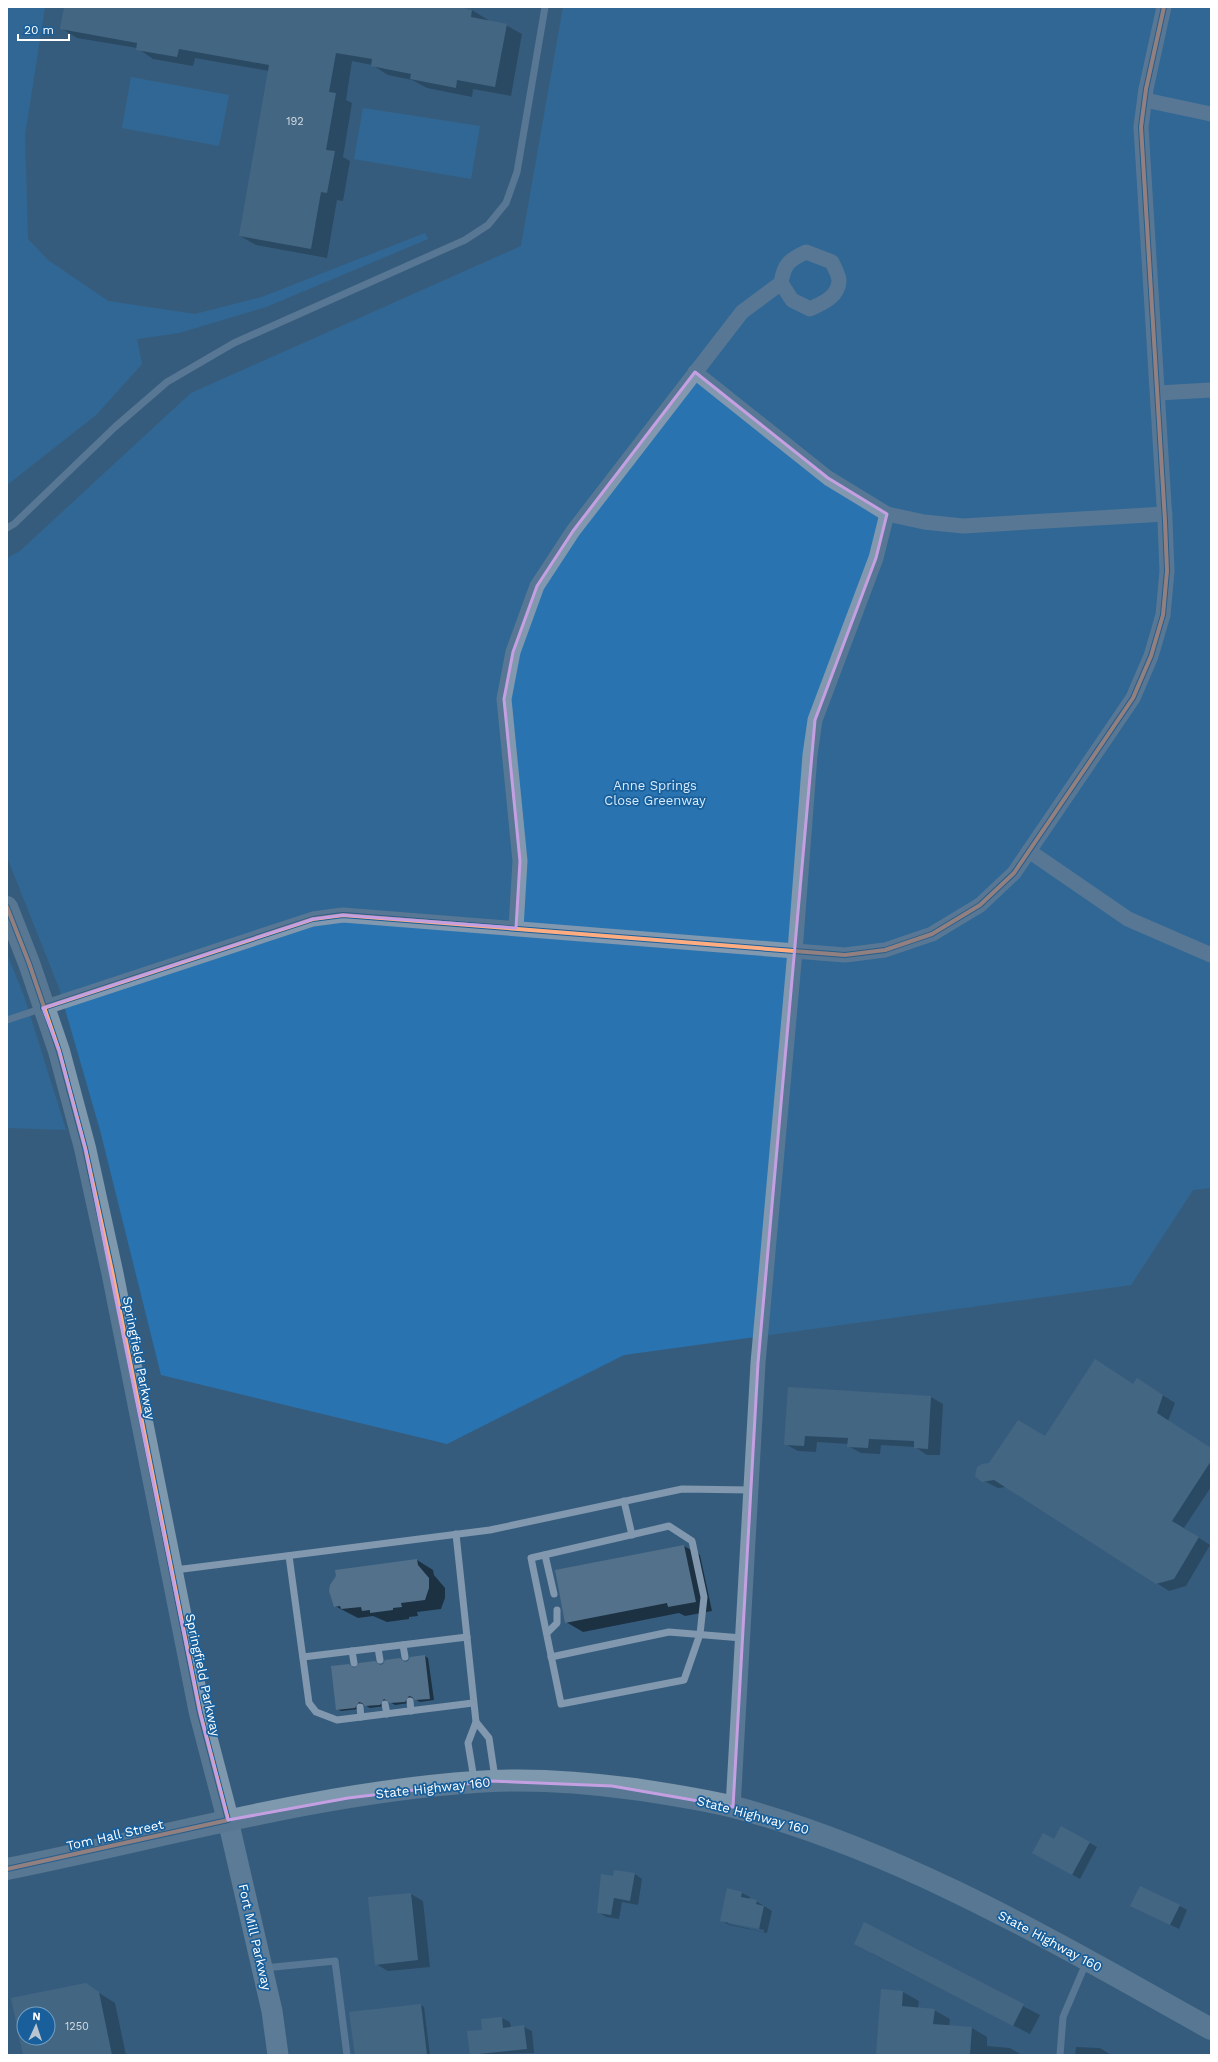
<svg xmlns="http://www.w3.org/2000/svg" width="1218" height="2062" viewBox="0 0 1218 2062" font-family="'Work Sans',sans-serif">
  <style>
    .green { fill: #2974b0 }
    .shadow { fill: #0007; fill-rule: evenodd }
    .building { fill: #53718b; fill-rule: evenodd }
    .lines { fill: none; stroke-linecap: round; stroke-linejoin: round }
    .lane { stroke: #8198af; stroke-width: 7 }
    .street { stroke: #8198af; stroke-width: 15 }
    .secondary { stroke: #889fb3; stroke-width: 21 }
    .primary { stroke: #7e98ad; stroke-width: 22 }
    .cycleway-casing { stroke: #185f9b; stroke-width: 6 }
    .cycleway { stroke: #ffac80; stroke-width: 4 }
    .marked { fill: none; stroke: #c4a0e2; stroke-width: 3; stroke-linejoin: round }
    .labels { text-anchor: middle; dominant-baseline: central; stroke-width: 3.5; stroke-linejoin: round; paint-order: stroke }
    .number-label { font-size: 11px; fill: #d4dce2 }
    .park-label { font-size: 13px; fill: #d6ebfc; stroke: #185f9b }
    .street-label { font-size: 13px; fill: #fff; stroke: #185f9b }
  </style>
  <rect width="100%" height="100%" fill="#365c7d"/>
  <g class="green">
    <path d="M7,7H45L25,135L28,239L48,260L108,301L195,314L262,297L425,233L428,239L266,307L179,333L137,339L142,364L96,415L7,485Z"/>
    <path d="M563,7H1211V1188L1193,1190L1131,1285L624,1355L447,1444L161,1375L100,1130L59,988L7,857V558L20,551L191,393L521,246Z"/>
    <path d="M131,77L229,95L219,146L122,128Z"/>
    <path d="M363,108L480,126L471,179L354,159Z"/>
    <path d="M7,954L24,996L66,1130L7,1128Z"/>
  </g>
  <g class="shadow">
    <path d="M65,7H453L472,10L488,20V22L506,25L522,34L511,96L473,89L472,97L427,88L412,80L388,75L372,65L352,61L346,100L352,103L343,157L350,161L343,201L337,200L327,258L256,245L240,236L269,71L195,58L193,66L153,59L137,48L77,38L61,28Z"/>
    <path d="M1137,1379L1175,1403L1168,1421L1211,1449V1487L1184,1528L1210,1545L1186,1586L1169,1591L1006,1487L998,1488L978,1478L990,1464L1045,1437L1134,1385Z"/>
    <path d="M789,1388L931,1397L943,1404L940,1455H927L915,1447L881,1445L880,1454L861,1453L848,1446L849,1444L817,1442L816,1452L798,1451L785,1444Z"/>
    <path d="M684,1546L700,1555L712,1611L685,1616L679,1613L583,1632L566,1622Z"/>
    <path d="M417,1560L433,1570L434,1575L445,1588V1598L441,1609L417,1612L418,1616L409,1617V1619L387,1622L373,1616L358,1618L335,1606Z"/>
    <path d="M425,1656L428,1658L434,1700L420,1702L413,1698L409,1703L395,1705L388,1701L384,1706L370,1708L363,1704L359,1709L341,1711L337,1709L355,1669L375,1662L381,1666L400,1659L406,1663Z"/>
    <path d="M1062,1827L1097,1847L1080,1879L1033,1853L1055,1840Z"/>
    <path d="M635,1874L642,1879L638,1905L622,1902L619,1919L606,1917L598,1912L614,1877Z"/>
    <path d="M742,1893L750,1897L749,1899L756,1901L772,1911L767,1933L729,1925L721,1920ZM728,1921L764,1930V1932L728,1924Z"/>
    <path d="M411,1894L423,1901L430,1967L388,1971L376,1964Z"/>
    <path d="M1180,1906L1187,1910L1179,1929L1140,1910Z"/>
    <path d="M865,1924L1040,2015L1030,2034L871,1953Z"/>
    <path d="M85,1984L115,2003L126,2055H24L12,1999ZM24,2014H48V2038H24Z"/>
    <path d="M903,1992L919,2001L918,2008L934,2010L950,2019L949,2026L972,2028L987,2037V2046L1010,2048L1022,2055H877Z"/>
    <path d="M421,2005L424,2007L430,2055H356Z"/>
    <path d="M502,2018L510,2022L511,2028L524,2027L532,2031L534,2053L470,2055L483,2030L482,2020Z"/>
    <path d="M1076,2047L1100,2048L1111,2055H1075Z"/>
  </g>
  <g class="building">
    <path d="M64,7H459L472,10L471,17L507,24L495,87L457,80L456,88L410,79L411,74L371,66L372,59L336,53L329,92L336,93L326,150L335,151L327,193L321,192L311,249L239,236L269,65L179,49L177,57L136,50L137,43L60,29Z"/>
    <path d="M1095,1359L1133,1384L1137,1378L1163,1395L1157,1413L1211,1448V1461L1172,1521L1199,1537L1174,1579L1156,1584L994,1480L982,1482L975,1476L977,1467L982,1464L989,1463L1018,1420L1045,1436Z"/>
    <path d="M788,1387L931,1396L928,1449L914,1448V1441L869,1439L868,1448L847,1447L848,1438L805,1436L804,1446L784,1445Z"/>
    <path d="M684,1545L696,1602L668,1607L667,1603L565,1623L555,1570Z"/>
    <path d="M417,1559L418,1565L429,1578V1588L425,1600L401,1603L402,1607L393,1608V1610L370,1613V1610L362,1611L361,1607L341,1609L340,1606L334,1607L329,1591L330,1585L336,1576L335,1570Z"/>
    <path d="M425,1655L430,1699L415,1700L412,1697L409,1696L405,1702L390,1703L384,1699L380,1705L365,1706L362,1703L359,1702L355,1708L336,1710L331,1666L349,1664L354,1668L359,1663L375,1661L380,1665L383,1664L385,1660L400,1658L405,1662L408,1661L410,1657Z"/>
    <path d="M1061,1826L1090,1842L1072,1875L1032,1853L1043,1833L1054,1839Z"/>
    <path d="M614,1870L635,1873L630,1901L614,1898L611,1915L597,1913L601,1874L613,1876Z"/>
    <path d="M1140,1886L1180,1905L1170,1925L1130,1906Z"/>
    <path d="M727,1888L742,1892L741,1897L757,1900L756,1904L764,1906L759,1929L720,1921Z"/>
    <path d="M411,1893L418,1960L375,1965L368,1897Z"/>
    <path d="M864,1922L1024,2004L1013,2026L854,1944Z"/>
    <path d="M86,1983L99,1992L112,2055H23L11,1998ZM24,2014H48V2038H24Z"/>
    <path d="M881,1989L903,1991L902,2006L935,2009L933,2024L972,2027L970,2055H876Z"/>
    <path d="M421,2004L427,2055H355L349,2012Z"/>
    <path d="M502,2017L503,2028L524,2025L527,2049L470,2055L467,2031L482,2030L481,2019Z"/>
  </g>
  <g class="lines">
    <g class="lane">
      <path d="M7,528L14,524L115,427L167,382L234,343L465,240L488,225L506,203L517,172L545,7"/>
      <path d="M7,1020L43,1008"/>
      <path d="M624,1501L632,1535"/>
      <path d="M669,1526L692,1541L704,1597L700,1634L684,1680L561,1704L531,1558Z"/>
      <path d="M456,1534L476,1722L489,1738L495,1778"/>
      <path d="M545,1555L554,1594"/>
      <path d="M289,1556L309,1703L316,1712L337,1720L473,1703"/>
      <path d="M175,1570L490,1530L682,1489L751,1490"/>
      <path d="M547,1633L557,1623V1610"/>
      <path d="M403,1645L405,1657"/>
      <path d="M378,1648L380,1660"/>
      <path d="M352,1651L354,1663"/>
      <path d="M303,1657L467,1637"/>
      <path d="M551,1657L669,1632L742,1638"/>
      <path d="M410,1701L411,1711"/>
      <path d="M385,1704L387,1714"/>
      <path d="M360,1707L361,1717"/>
      <path d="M474,1779L468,1743L476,1722"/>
      <path d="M264,1968L335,1961L347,2055"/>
      <path d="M1060,2055L1063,2017L1086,1963"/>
    </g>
    <g class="street">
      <path d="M1145,100L1211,114"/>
      <path d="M695,372L828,478L887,514L924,522L963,526L1165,514"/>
      <path d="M1158,393L1211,390"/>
      <path d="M1029,851L1128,919L1211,955"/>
      <path d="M516,928L520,861L504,699L513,652L537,586L573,531L742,312L781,283C784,264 789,260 806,252L832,262C834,267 839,275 839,281C838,297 823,303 810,309L792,300L781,283"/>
      <path d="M43,1008L313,919L343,915L845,955L885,950L932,934L980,905L1014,873L1133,698L1151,656L1163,615L1167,571L1165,521L1141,127L1146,89L1164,7"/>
      <path d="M733,1807L758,1363L795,951L810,755L815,720L876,558L887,514"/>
    </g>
    <path class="secondary" d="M228,1820L272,2011L278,2055"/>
    <g class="primary">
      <path d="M7,907L29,963L59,1051L85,1148L112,1271L200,1713L228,1820"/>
      <path d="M7,1869C162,1838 316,1793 475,1782C528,1778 582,1782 634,1789C667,1794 701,1799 734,1807C904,1852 1058,1944 1211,2029"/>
    </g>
    <g class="cycleway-casing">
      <g id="cycleway">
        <path d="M7,907L29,963L59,1051L85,1148L112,1271L200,1713L228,1820L7,1869"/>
        <path d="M43,1008L313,919L343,915L845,955L885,950L932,934L980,905L1014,873L1133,698L1151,656L1163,615L1167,571L1165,521L1141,127L1146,89L1164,7"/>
      </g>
    </g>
    <use href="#cycleway" class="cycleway"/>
  </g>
  <path d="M0 0H1218V2062H0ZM695,372L828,478L887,514L876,558L815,720L758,1363L733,1807L612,1786L490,1781L348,1798L228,1820L200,1713L85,1148L59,1051L43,1008L313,919L343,915L516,928L520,861L504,699L513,652L537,586L573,531Z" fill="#365c7d" fill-opacity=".55" fill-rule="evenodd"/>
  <path class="marked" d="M695,372L828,478L887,514L876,558L815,720L758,1363L733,1807L612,1786L490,1781L348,1798L228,1820L200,1713L85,1148L59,1051L43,1008L313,919L343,915L516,928L520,861L504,699L513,652L537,586L573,531Z"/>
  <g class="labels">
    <g class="number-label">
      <text x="295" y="121">192</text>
      <text x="77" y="2026">1250</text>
    </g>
    <g class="park-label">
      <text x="655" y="785">Anne Springs<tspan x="655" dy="15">Close Greenway</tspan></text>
    </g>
    <g class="street-label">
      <text transform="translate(139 1358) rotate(79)">Springfield Parkway</text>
      <text transform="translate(203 1675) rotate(78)">Springfield Parkway</text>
      <text transform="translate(433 1788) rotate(-6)">State Highway 160</text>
      <text transform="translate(753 1815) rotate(15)">State Highway 160</text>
      <text transform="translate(115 1835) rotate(-13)">Tom Hall Street</text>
      <text transform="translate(255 1937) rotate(77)">Fort Mill Parkway</text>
      <text transform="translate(1050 1941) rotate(28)">State Highway 160</text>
    </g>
  </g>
  <rect width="1218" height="2062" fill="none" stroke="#ffffff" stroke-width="16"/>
  <g transform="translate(36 2026) rotate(3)"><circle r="19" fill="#185f9b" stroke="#749fc3"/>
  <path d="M0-3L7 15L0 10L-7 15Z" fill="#b9c6d2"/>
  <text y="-6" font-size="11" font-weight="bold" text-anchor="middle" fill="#ffffff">N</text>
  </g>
  <path d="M18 34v6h51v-6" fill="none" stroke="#ffffff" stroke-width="2"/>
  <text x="24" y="34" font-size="12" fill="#ffffff" stroke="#185f9b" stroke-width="3" paint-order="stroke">20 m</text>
</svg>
